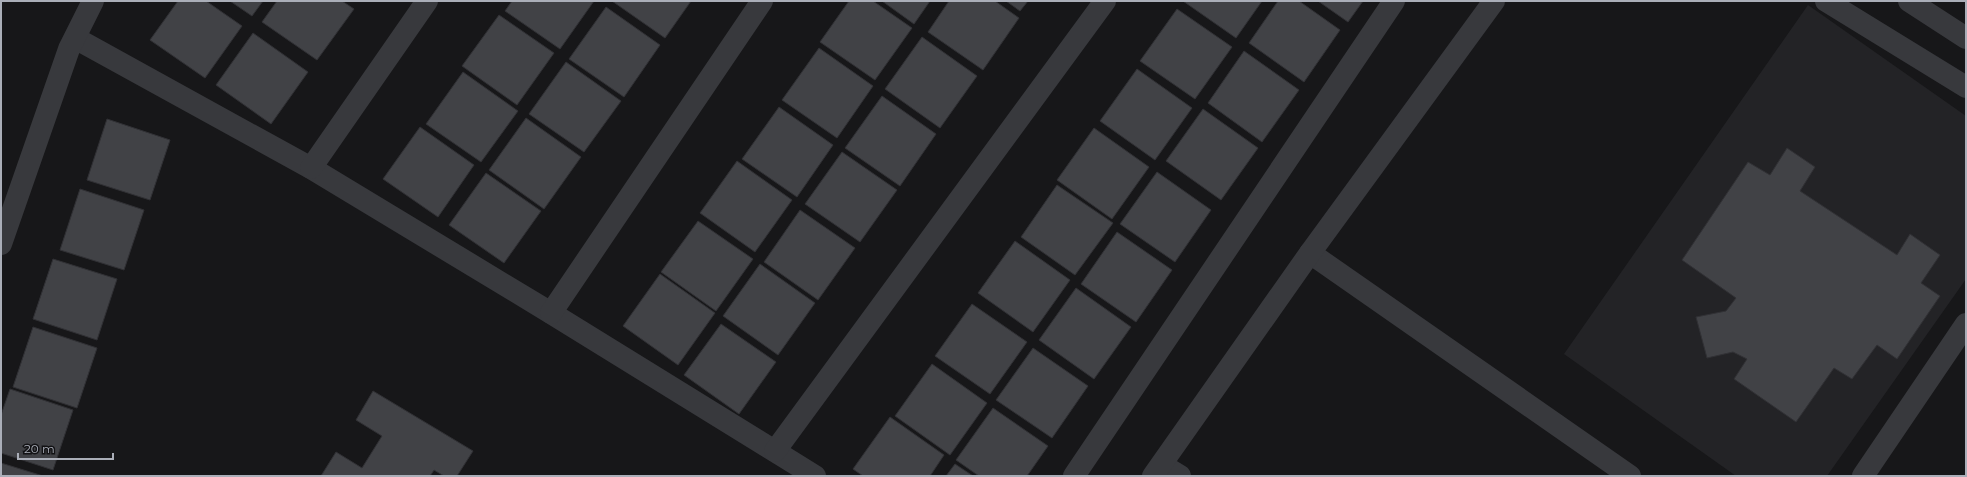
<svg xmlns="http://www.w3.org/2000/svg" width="1967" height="477" viewBox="0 0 1967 477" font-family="Montserrat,sans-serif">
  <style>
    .built { fill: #232326 }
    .building { fill: #414246; stroke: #313135 }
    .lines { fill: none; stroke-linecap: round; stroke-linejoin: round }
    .minor { stroke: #38393d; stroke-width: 22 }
  </style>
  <rect width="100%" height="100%" fill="#171719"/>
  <path class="built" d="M1808,5L1966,116V279L1827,476H1736L1564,354Z"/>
  <g class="building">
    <path d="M178,1H206L242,26L205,78L150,40Z"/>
    <path d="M230,1H263L252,16Z"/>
    <path d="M277,1H342L354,9L317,60L262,22Z"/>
    <path d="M512,1H594L560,49L505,11Z"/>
    <path d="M612,1H691L665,38Z"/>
    <path d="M849,1H873L912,28L875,80L820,42Z"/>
    <path d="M882,1H930L914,24Z"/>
    <path d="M949,1H995L1019,18L983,70L928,32Z"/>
    <path d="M1006,1H1028L1020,11Z"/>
    <path d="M1183,1H1262L1236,38Z"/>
    <path d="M1278,1H1299L1340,30L1304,82L1249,43Z"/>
    <path d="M1318,1H1363L1348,22Z"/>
    <path d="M606,7L660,45L624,97L569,59Z"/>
    <path d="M1177,9L1232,47L1195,99L1140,61Z"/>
    <path d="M499,15L554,53L517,105L462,66Z"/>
    <path d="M253,33L308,72L271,124L216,85Z"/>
    <path d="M922,37L977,76L940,128L885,89Z"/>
    <path d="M819,48L873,86L837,138L782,100Z"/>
    <path d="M1244,51L1299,90L1262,142L1208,103Z"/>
    <path d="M566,62L621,101L584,152L529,114Z"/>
    <path d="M1137,69L1192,108L1155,160L1100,121Z"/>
    <path d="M463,72L518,111L481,162L426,124Z"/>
    <path d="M882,96L936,134L900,186L845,148Z"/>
    <path d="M779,107L833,145L797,197L742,159Z"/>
    <path d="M1203,109L1258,148L1221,200L1166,161Z"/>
    <path d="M526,118L581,157L544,209L489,170Z"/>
    <path d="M107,119L170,140L150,200L87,180Z"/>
    <path d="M420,127L474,165L438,217L383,179Z"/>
    <path d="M1094,128L1149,167L1112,219L1057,180Z"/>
    <path d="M1787,148L1815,167L1800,191L1897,255L1910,234L1940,255L1921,283L1940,296L1897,359L1877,345L1852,379L1834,368L1796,422L1734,379L1747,359L1733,352L1707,358L1696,317L1726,311L1736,298L1682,260L1748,162L1770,175Z"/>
    <path d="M842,152L897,190L860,242L805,204Z"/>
    <path d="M737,161L792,200L755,252L700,213Z"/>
    <path d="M1157,172L1211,210L1175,262L1120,224Z"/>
    <path d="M486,173L541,211L504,263L449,225Z"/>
    <path d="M1057,185L1113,223L1075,275L1021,237Z"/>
    <path d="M80,189L144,210L124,270L60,250Z"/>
    <path d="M800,210L855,248L818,300L764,262Z"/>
    <path d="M698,221L753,259L716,311L661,272Z"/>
    <path d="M1117,232L1172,270L1136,322L1081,284Z"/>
    <path d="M1015,241L1070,280L1033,332L978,293Z"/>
    <path d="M53,259L117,279L97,340L33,319Z"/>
    <path d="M760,264L815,303L778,355L723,316Z"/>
    <path d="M660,274L715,313L678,365L623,326Z"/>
    <path d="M1076,288L1131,327L1094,379L1039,340Z"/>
    <path d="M972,304L1027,342L990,394L935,356Z"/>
    <path d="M721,324L776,362L739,414L684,375Z"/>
    <path d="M33,327L97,348L77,408L13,387Z"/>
    <path d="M1033,348L1088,386L1052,438L996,400Z"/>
    <path d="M932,364L987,403L950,455L895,416Z"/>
    <path d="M10,389L73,410L53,470L1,453V415Z"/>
    <path d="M373,391L473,451L457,476H444L434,470L430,476H321L336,452L362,468L382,436L356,420Z"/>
    <path d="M993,408L1048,446L1027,476H979L956,460Z"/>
    <path d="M890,417L944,455L930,476H863L853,469Z"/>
    <path d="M1,463L43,476H1Z"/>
    <path d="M955,464L973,476H946Z"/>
  </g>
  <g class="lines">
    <g class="minor">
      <path d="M1826,1L1966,87"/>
      <path d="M1909,1L1966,38"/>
      <path d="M75,38L311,168L551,313L815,476"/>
      <path d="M311,168L427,1"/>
      <path d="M1,244L69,49L93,1"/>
      <path d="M1310,253L1630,476"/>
      <path d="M551,313L762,1"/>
      <path d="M775,451L1105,1"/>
      <path d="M1162,465L1180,476"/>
      <path d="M1074,476L1394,1"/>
      <path d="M1153,476L1310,253L1494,1"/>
      <path d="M1863,476L1966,324"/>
    </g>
  </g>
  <rect width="1967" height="477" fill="none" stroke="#aaaeb8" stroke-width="4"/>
  <path d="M18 453v6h95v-6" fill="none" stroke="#aaaeb8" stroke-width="2"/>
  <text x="24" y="453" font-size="12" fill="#aaaeb8" stroke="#121214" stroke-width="3" paint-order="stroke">20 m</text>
</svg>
